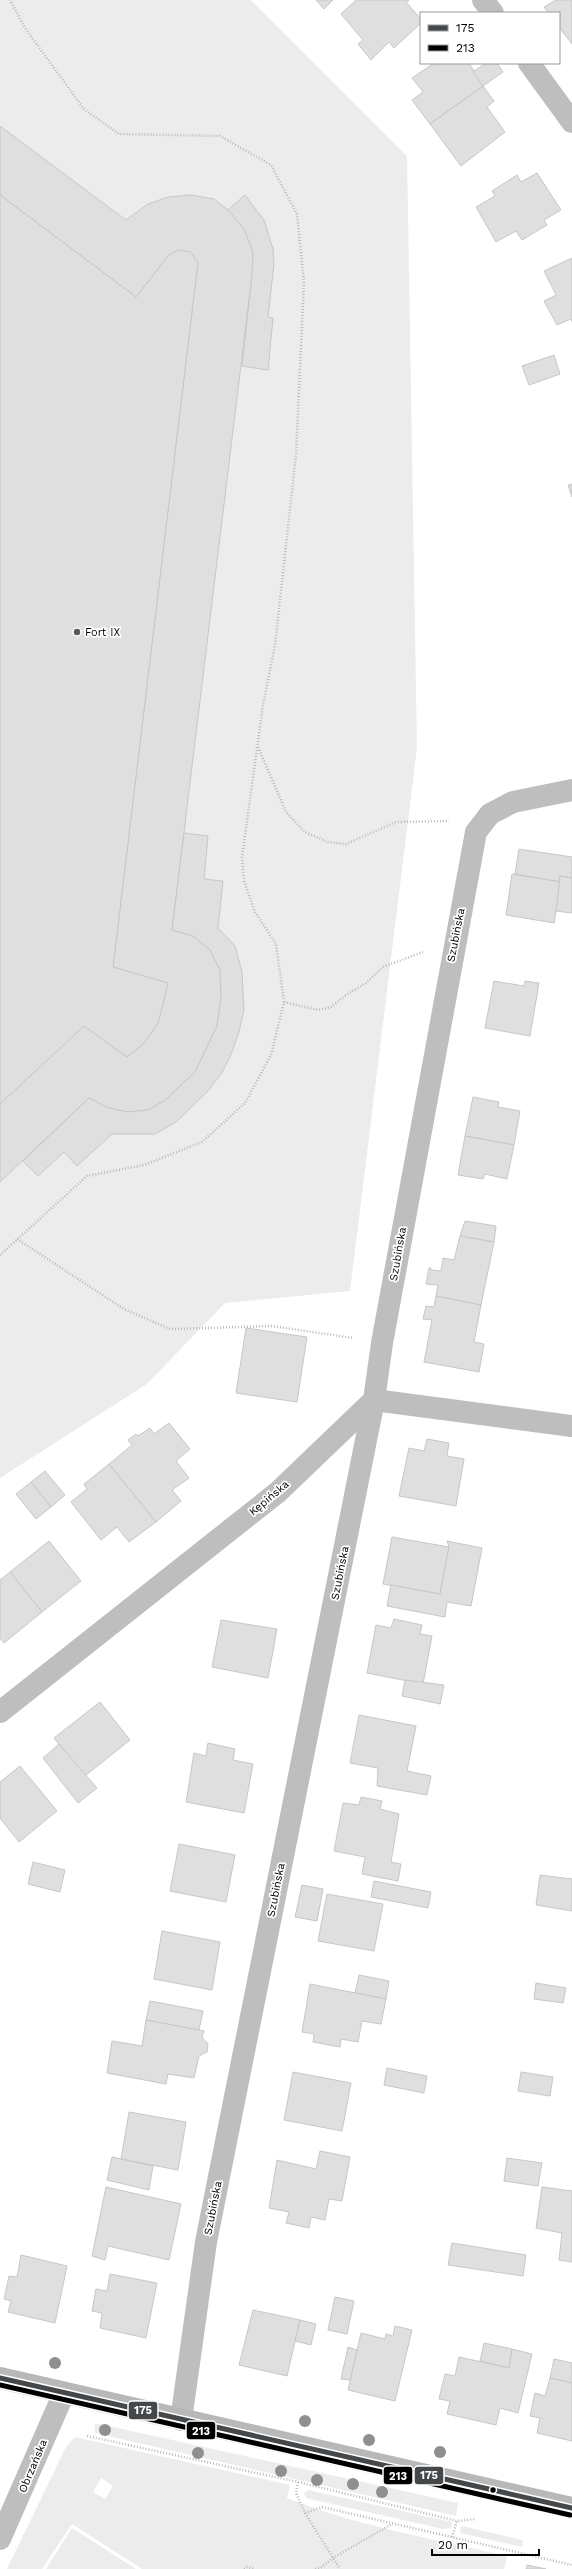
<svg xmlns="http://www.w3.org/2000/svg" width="572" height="2569" viewBox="0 0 572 2569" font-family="'Work Sans',sans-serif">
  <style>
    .green { fill: #ececec; fill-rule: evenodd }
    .building { fill: #dfdfdf; stroke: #c7c7c7 }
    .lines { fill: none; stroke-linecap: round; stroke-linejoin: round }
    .path { stroke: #b9b9b9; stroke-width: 2.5; stroke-dasharray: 1 2; stroke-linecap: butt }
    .street { stroke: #bebebe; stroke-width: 22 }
    .secondary { stroke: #b8b8b8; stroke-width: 22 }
    .bus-1-casing { stroke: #fff; stroke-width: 8 }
    .bus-2-casing { stroke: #fff; stroke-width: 8 }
    .bus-1 { stroke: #45484a; stroke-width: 5 }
    .bus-2 { stroke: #000; stroke-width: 5 }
    .tree { fill: #8f8f8f }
    .poi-dot { fill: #595959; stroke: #fff; stroke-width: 1.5 }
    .bus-dot { fill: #000; stroke: #fff; stroke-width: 1.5 }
    .labels { text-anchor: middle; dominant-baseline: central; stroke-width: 3.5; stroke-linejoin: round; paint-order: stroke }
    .poi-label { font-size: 11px; fill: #000; stroke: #fff; text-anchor: start }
    .street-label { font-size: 11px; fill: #000; stroke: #fff }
    .line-badge { stroke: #fff; stroke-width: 1.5 }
    .badge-label { font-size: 11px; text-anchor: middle; font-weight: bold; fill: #fff }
  </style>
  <rect width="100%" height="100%" fill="#fff"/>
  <g class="green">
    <path d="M0,0H251L407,156L417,748L350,1291L225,1303L147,1384L0,1478Z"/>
    <path d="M95,2423L458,2503L456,2516L95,2433Z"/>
    <path d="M75,2437L290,2485L287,2498C358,2526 433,2539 507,2556L504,2569H142L72,2524L42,2569H7L66,2447ZM101,2478L113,2486L105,2499L93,2492Z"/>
    <path d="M308,2490L452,2522L451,2528L443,2529L306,2498L304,2493Z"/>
    <path d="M461,2526L523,2540L522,2547L460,2533Z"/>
    <path d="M72,2528L136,2569H46Z"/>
  </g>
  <g class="building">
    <path d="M316,0H333L324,9Z"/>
    <path d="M356,0H409L406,2L421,19V23L394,48L389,42L371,60L358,44L363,40L341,14Z"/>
    <path d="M556,0H572V44L559,27V13H549L544,7Z"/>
    <path d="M434,63H469L483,86L430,124L412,100L423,92L412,78Z"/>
    <path d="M486,63H497L503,72L483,86L473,72Z"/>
    <path d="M483,86L494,101L487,107L505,132L461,166L430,124Z"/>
    <path d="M0,126L126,220L148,204L168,197L191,195L214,199L232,213L244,229L253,252L252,275L172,930L193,936L210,950L220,970L221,998L217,1026L195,1072L164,1101L148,1110L127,1112L106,1107L89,1098L0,1182V1104L84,1026L127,1057L144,1043L158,1023L168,983L113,967L198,262L190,252L178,250L169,255L136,297L0,195Z"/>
    <path d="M537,173L561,210L544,220L547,225L522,240L516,231L496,242L476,207L495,196L492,191L517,175L521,182Z"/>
    <path d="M0,195L136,297L169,255L178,250L190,252L198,262L113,967L168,983L163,1004L158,1023L144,1043L127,1057L84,1026L0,1104Z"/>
    <path d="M245,195L264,220L273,249L274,264L268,317L273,318L268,370L242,366L252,275L253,252L244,229L228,210Z"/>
    <path d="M572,258V322L571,319L557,325L544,301L556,295L544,271Z"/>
    <path d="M554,355L560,374L529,385L522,366Z"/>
    <path d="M572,484V497L568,485Z"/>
    <path d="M184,833L208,836L204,879L223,881L218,928L235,946L242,972L244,1010L239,1032L230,1057L221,1074L206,1093L176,1122L155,1134H112L77,1166L64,1152L38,1176L23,1161L89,1098L106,1107L127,1112L148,1110L164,1101L195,1072L217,1026L221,998L220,970L210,950L193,936L172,930Z"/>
    <path d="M519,849L572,857V878L560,876L559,882L515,874Z"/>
    <path d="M512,874L561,882L554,923L506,915Z"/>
    <path d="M560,876L572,878V913L556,911Z"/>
    <path d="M494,981L524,986L525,981L539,983L530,1036L485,1028Z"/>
    <path d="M473,1097L499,1102L498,1107L520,1111L514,1145L465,1136Z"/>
    <path d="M465,1136L514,1145L507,1179L485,1174L483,1179L458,1175Z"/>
    <path d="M465,1221L496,1226L494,1242L460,1236Z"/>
    <path d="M460,1236L494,1242L481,1305L436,1296L438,1285L426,1284L429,1268H431V1270L441,1271L443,1258L454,1260Z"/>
    <path d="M436,1296L481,1305L474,1342L484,1344L479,1372L424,1362L432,1320L423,1319L426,1306L434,1307Z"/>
    <path d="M246,1328L307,1337L297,1402L236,1393Z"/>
    <path d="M169,1423L190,1449L176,1461L189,1478L172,1490L181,1501L156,1522L109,1464L132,1445L128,1440L136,1434L138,1436L150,1428L154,1434Z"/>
    <path d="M427,1439L449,1443L447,1456L464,1459L456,1506L399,1496L409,1448L424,1451Z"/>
    <path d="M109,1464L156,1522L129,1542L117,1527L101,1540L71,1502L87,1489L84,1484Z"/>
    <path d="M45,1471L65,1495L51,1507L31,1482Z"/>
    <path d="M31,1482L51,1507L36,1519L16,1494Z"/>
    <path d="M392,1537L449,1547L440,1594L383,1584Z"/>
    <path d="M49,1541L81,1581L42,1612L10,1572Z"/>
    <path d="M447,1541L482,1548L471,1606L447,1602L445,1617L387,1606L391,1585L440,1594L449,1547Z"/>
    <path d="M10,1572L42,1612L4,1643L0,1638V1580Z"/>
    <path d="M394,1619L422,1625L420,1634L432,1636L423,1684L367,1673L376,1625L391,1628Z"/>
    <path d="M221,1620L277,1629L268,1678L212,1667Z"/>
    <path d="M405,1680L444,1685L440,1704L402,1696Z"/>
    <path d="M100,1702L130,1740L85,1776L54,1738Z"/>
    <path d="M359,1715L416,1726L407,1771L431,1776L427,1795L377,1786L378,1768L350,1763Z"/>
    <path d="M208,1743L235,1749L233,1760L253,1764L244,1813L186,1802L194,1753L206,1756Z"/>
    <path d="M59,1744L97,1788L78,1803L43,1758Z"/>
    <path d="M20,1766L57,1811L19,1842L0,1818V1782Z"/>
    <path d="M361,1797L382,1801L380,1809L399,1814L391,1862L401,1864L398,1881L362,1874L365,1857L334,1851L343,1803L359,1805Z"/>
    <path d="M179,1844L235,1855L226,1902L170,1891Z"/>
    <path d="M33,1862L65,1870L60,1892L28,1884Z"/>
    <path d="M540,1875L572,1879V1911L536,1905Z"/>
    <path d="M374,1881L431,1892L428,1908L371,1897Z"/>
    <path d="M302,1885L323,1889L317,1921L295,1917Z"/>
    <path d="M327,1894L383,1904L374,1951L318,1941Z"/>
    <path d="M162,1931L220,1942L212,1990L154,1979Z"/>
    <path d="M359,1975L389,1981L386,1999L355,1993Z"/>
    <path d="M536,1983L566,1988L563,2003L534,1999Z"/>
    <path d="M310,1984L386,1999L381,2024L362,2021L358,2042L341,2039L340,2047L313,2042L314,2034L302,2032Z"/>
    <path d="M150,2001L203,2011L199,2030L146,2020Z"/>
    <path d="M146,2020L204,2031L202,2037L208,2044L207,2052L199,2056L194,2078L168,2074L166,2084L107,2073L112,2041L142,2046Z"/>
    <path d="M387,2068L427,2076L424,2093L384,2085Z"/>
    <path d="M293,2072L351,2083L342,2131L284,2120Z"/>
    <path d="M521,2072L553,2077L550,2096L518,2091Z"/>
    <path d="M129,2112L186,2122L178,2170L121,2159Z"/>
    <path d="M320,2151L350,2157L342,2201L329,2199L325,2220L311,2217L309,2228L286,2223L289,2212L269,2208L277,2160L316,2169Z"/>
    <path d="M112,2157L153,2166L149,2190L107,2180Z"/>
    <path d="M507,2158L542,2163L538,2186L504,2181Z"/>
    <path d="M106,2187L181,2204L169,2260L108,2246L105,2260L92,2256Z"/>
    <path d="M542,2187L572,2191V2262L559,2260L562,2233L536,2228Z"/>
    <path d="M452,2243L526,2255L523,2276L448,2265Z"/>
    <path d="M21,2255L67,2266L55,2323L8,2312L11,2301L4,2299L9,2276L17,2277Z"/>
    <path d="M110,2274L157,2283L146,2338L100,2328L102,2313L92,2311L96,2289L107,2291Z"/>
    <path d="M335,2297L354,2301L347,2334L328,2330Z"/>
    <path d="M253,2310L300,2320L287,2376L239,2365Z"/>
    <path d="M300,2320L316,2324L311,2345L295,2341Z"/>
    <path d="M395,2326L412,2330L395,2401L348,2390L361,2333L385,2339L386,2334L393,2336Z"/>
    <path d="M484,2343L512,2349L509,2368L480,2361Z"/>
    <path d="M348,2347L357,2350L350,2380L341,2379Z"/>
    <path d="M512,2349L532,2354L518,2413L500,2408L496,2425L447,2414L450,2401L439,2399L445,2374L455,2376L459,2357L509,2368Z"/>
    <path d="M554,2359L572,2363V2383L550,2378Z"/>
    <path d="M550,2378L572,2383V2441L537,2433L540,2418L530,2416L535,2393L545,2396Z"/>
    <path d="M527,2565L546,2569H526Z"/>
  </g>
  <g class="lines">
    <g class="path">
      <path d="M258,747L286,812L305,832L328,842L346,844L396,822L449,821"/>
      <path d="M284,1002L318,1010L331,1007L346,995L366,983L383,967L423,952"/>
      <path d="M17,1239L124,1309L170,1329L272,1326L353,1338"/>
      <path d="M0,1255L87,1176L144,1165L202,1142L245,1103L271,1055L284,1002L276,944L255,912L244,881L242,857L263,705L275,645L296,454L304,282L297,214L271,165L220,136L119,134L84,109L25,28L10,0"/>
      <path d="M87,2436L298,2482L457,2521L476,2519"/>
      <path d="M298,2482L296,2493L305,2513L340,2569"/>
      <path d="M305,2513L322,2507L572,2565"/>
      <path d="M452,2537L457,2521"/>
      <path d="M244,2569L247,2567L255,2569"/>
      <path d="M315,2569L322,2567L333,2558L392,2524"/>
    </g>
    <g class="street">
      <path d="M483,0L493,13"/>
      <path d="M529,63L572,122"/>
      <path d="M0,1712L278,1492L374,1400L572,1426"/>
      <path d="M181,2420L206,2242L374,1400L382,1343L476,832L490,814L513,802L572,790"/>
      <path d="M0,2539L64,2393"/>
    </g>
    <path class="secondary" d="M0,2378L572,2508"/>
    <g class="bus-1-casing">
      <path id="bus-1" d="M0,2378L572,2508"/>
    </g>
    <g class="bus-2-casing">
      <path id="bus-2" d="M0,2385L570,2515"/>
    </g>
    <use href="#bus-1" class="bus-1"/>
    <use href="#bus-2" class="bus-2"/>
  </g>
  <g class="tree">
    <circle cx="55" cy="2363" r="6"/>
    <circle cx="305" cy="2421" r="6"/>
    <circle cx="105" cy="2430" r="6"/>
    <circle cx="369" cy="2440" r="6"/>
    <circle cx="440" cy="2452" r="6"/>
    <circle cx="198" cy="2453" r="6"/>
    <circle cx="281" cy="2471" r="6"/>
    <circle cx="317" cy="2480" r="6"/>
    <circle cx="353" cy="2484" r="6"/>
    <circle cx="382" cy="2492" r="6"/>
  </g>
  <circle class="poi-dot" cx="77" cy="632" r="4"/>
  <circle class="bus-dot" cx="493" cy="2490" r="3.5"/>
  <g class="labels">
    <g class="poi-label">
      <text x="85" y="632">Fort IX</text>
    </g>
    <g class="street-label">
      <text transform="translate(456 935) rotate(-79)">Szubińska</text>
      <text transform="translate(398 1254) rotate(-80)">Szubińska</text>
      <text transform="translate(269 1498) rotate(-40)">Kępińska</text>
      <text transform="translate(340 1573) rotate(-79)">Szubińska</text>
      <text transform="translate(276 1890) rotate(-79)">Szubińska</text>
      <text transform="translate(213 2208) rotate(-79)">Szubińska</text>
      <text transform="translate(33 2466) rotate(-67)">Obrzańska</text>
    </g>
  </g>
  <g class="line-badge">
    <rect x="128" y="2401" width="30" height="19" rx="4" fill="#45484a"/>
    <rect x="186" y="2421" width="30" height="19" rx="4" fill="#000"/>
    <rect x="414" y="2466" width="30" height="19" rx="4" fill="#45484a"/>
    <rect x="383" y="2466" width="30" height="19" rx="4" fill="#000"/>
  </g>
  <g class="badge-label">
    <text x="143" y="2414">175</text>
    <text x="201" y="2435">213</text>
    <text x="429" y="2479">175</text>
    <text x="398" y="2480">213</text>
  </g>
  <rect x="420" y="12" width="140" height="52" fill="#ffffff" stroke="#999999"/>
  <rect x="428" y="25" width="20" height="6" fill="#45484a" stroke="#999999"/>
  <text x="456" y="32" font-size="12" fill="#000000">175</text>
  <rect x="428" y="45" width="20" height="6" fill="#000000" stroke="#999999"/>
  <text x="456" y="52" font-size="12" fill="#000000">213</text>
  <path d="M432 2549v6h107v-6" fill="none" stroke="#000000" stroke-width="2"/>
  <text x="438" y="2549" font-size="12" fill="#000000" stroke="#ffffff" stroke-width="3" paint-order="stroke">20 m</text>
</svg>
